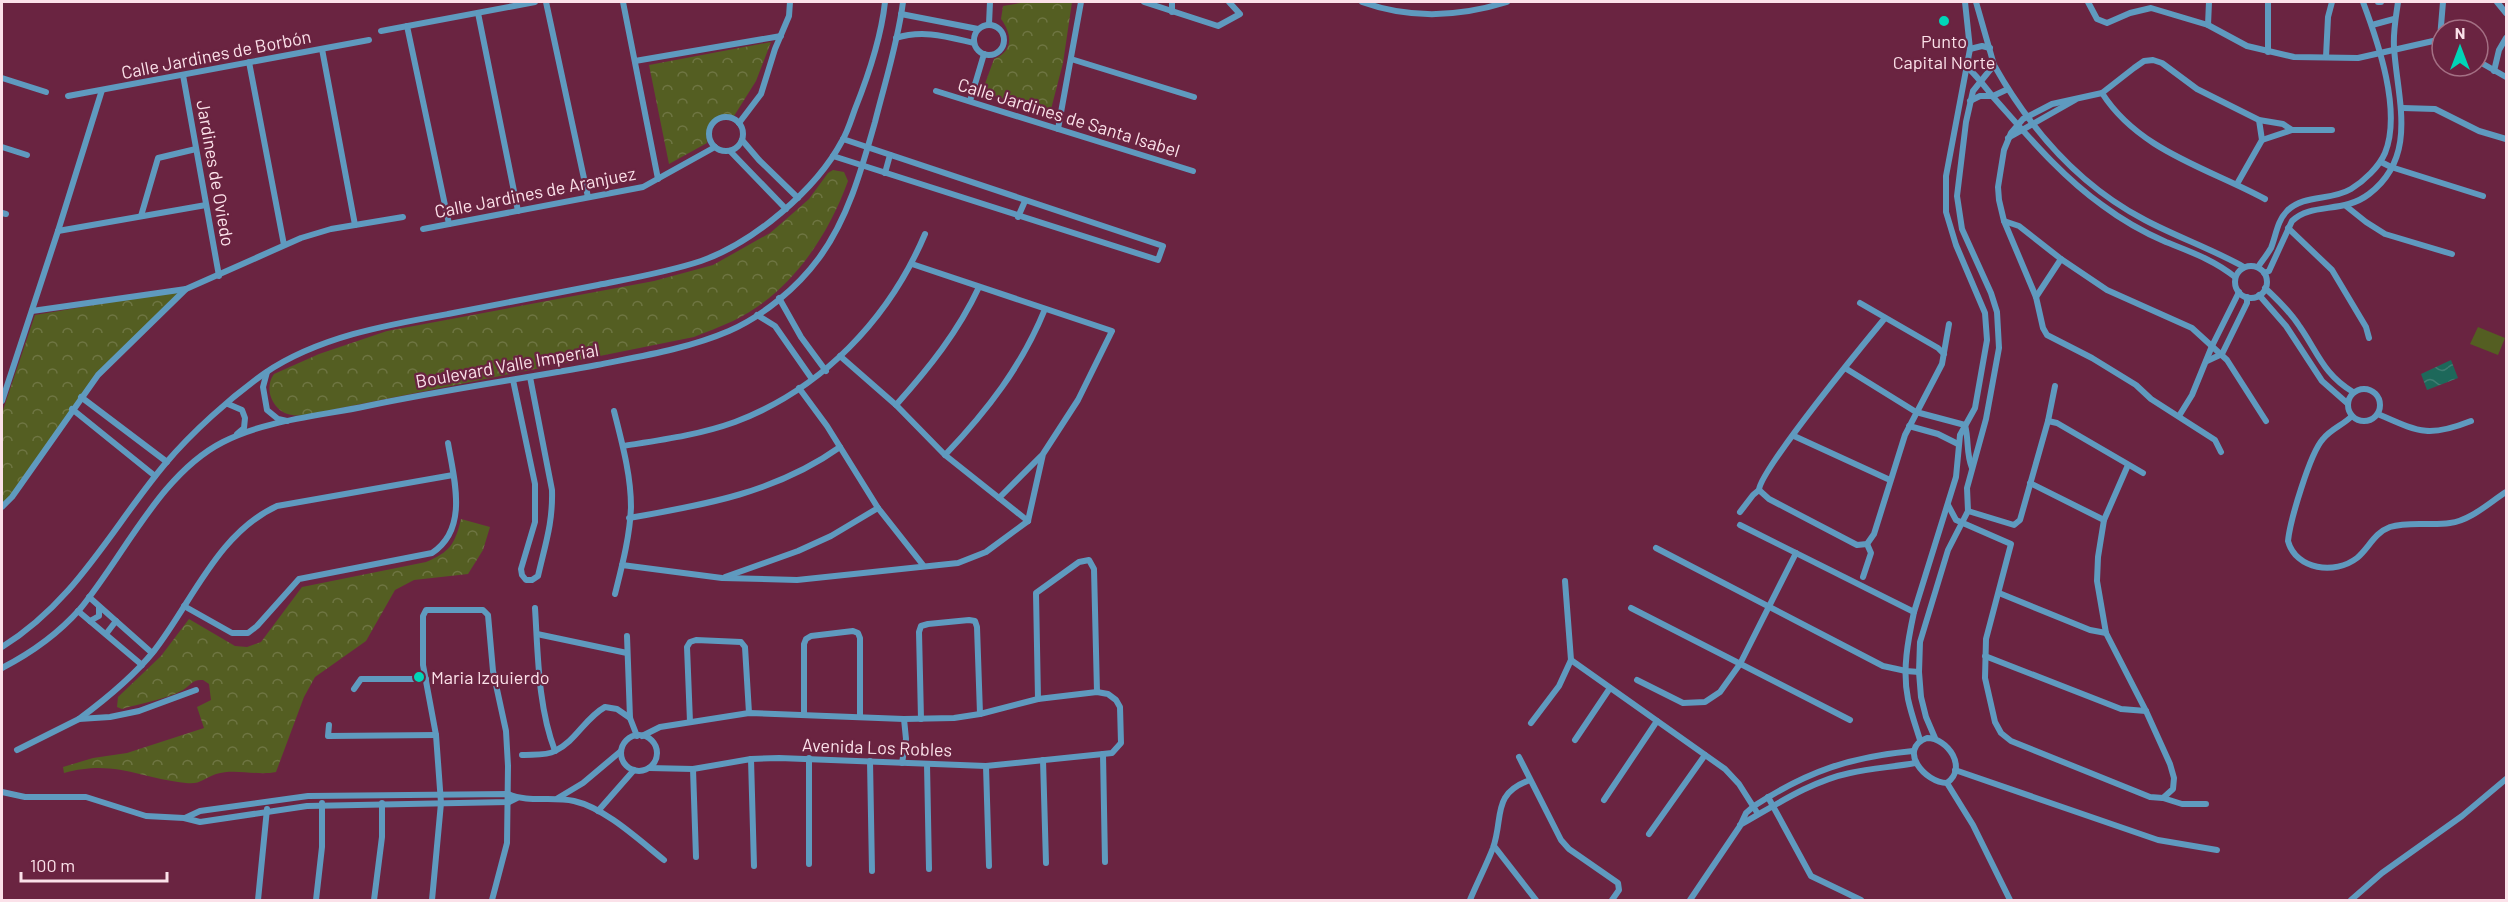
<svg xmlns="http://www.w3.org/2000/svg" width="2508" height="902" viewBox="0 0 2508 902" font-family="Barlow,sans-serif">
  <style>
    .grass { fill: #545e22 }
    .park { fill: url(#park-crowns) }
    .water { fill: url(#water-waves) }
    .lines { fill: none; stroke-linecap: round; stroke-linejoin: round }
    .minor { stroke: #5f9abf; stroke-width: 6 }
    .poi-dot { fill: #00d5b7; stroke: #6a2441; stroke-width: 2 }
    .labels { text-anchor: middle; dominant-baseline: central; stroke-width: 4.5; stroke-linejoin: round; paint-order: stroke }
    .poi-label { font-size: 18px; fill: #fbe1e9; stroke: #6a2441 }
    .street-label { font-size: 18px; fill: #fbe1e9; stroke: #6a2441 }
  </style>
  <defs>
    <pattern id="park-crowns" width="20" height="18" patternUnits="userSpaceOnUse" patternTransform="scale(1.5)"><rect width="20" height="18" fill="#545e22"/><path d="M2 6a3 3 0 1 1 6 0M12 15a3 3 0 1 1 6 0" fill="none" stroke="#6e7542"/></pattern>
    <pattern id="water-waves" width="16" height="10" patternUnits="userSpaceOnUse" patternTransform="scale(1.5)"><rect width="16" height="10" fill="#1d685a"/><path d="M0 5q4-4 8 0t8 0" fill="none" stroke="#3f7d72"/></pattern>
  </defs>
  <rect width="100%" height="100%" fill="#6a2441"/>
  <path class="grass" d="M2478,327L2505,338L2498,355L2470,344Z"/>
  <g class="park">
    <path d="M1026,2H1072L1063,63L1050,113L982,92L994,59C1014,51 1012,34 1001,19L1003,6Z"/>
    <path d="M771,42L756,81L734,116C714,113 705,123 707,143L669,164L649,65Z"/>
    <path d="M833,170L844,172L848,181C827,239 789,294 733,321C720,327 706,332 694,337L326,411C315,413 302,417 292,415C273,412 263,389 274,374L319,354L387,331L654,281L713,265L770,233L784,221L809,199L828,173Z"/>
    <path d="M183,290L96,374L11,496L2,505V413L35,315Z"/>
    <path d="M461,519L490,527L483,550L468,574L414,580L395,590L366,641L315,677L304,697L276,772C257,776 235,768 216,774C204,778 200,785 186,783C140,778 113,759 64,773L63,767L93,758L127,753L204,728L197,707L211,700L209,684L203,680C192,679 191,685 183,690C165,700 141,703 122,709L117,707L118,697L161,656L189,619L235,646L247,647L261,642L302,587L426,562C450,552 455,544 461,519Z"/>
  </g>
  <path class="water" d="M2451,360L2458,378L2427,390L2421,374Z"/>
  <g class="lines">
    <g class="minor">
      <path d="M546,2L588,197"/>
      <path d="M623,2L658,179"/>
      <path d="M1144,2L1218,26L1240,14L1229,2"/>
      <path d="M1172,2V12"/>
      <path d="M1362,2C1409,19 1459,17 1507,2"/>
      <path d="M2088,2L2097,19L2107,23L2130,13L2151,8L2208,25L2247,46L2294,57L2358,58L2442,39"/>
      <path d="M2378,2H2381"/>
      <path d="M2497,2L2506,13"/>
      <path d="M478,13L518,211"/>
      <path d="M901,14L978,29"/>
      <path d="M989,24L990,2"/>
      <circle cx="989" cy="40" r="15"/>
      <path d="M2208,25L2209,2"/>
      <path d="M2372,25L2394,19"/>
      <path d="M407,26L449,224"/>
      <path d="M381,31L535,2"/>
      <path d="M896,38C923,29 948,37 974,43"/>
      <path d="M2440,38L2443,2"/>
      <path d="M322,49L355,225"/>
      <path d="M1970,49L1982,46L1990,48"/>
      <path d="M2268,52V2"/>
      <path d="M2326,57L2328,17L2332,2"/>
      <path d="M1071,59L1194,97"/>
      <path d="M635,61L781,36"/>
      <path d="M2478,61L2506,77"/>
      <path d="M249,62L284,245"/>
      <path d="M1994,65C2030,129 2080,186 2145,220C2177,237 2212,249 2244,267"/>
      <path d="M1967,67C1978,77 1985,87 1994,98C2027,135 2061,176 2102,205C2122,220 2143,232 2166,242C2191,252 2214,260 2235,277"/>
      <path d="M2494,71L2499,50L2506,38"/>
      <path d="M183,75L219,276"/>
      <path d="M2,78L46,92"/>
      <path d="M936,91L1193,171"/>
      <path d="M2102,93C2139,151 2208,168 2265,199"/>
      <path d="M68,96L369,40"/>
      <path d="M970,101L984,54"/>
      <path d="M1970,101L1980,96H1993L2008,89"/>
      <path d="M2403,108L2435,109L2479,131L2506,139"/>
      <circle cx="726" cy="134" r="17"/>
      <path d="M739,123L761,94L775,49L789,16L790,2"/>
      <path d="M1058,129L1081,2"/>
      <path d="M2008,138L2075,100"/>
      <path d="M742,140L759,160L798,198"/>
      <path d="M2262,140L2292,130"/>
      <path d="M2,147L27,155"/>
      <path d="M730,151L786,209"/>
      <path d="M833,156L1158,260L1163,246L843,139"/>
      <path d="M2381,162L2391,167L2483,196"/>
      <path d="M885,173L890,155"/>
      <path d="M2237,184L2262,140L2259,120"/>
      <path d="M2346,206L2366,222L2385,234L2452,254"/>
      <path d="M2,213L6,214"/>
      <path d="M141,216L158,158L196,149"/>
      <path d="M1018,217L1025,201"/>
      <path d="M2004,221L2019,226L2061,259L2107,290L2192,328L2227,360L2266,421"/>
      <path d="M2288,228L2332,270L2366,327L2369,338"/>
      <path d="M423,229L643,187L715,147"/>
      <path d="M58,231L206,205"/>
      <path d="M912,264L1112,331L1078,400L1043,454L1028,521"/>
      <circle cx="2251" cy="282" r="16"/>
      <path d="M2258,267C2262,261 2267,255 2271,248C2276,236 2277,221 2287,211C2304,194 2331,201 2351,189C2364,181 2379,167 2385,153C2402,111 2378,42 2363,2"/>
      <path d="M2264,273L2269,271L2292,221C2312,202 2343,214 2369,194C2419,156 2397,99 2394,47C2393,31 2396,17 2398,2"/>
      <path d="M2265,288C2278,300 2291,313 2300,327C2318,353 2324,375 2353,392"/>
      <path d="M2259,295L2286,326L2322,381L2347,403"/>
      <path d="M2036,297L2061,259"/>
      <path d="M779,298L801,337L826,371"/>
      <path d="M1860,303L1938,348L1944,354"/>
      <path d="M32,311L186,289"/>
      <path d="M757,315L775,326L812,379"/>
      <path d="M840,356L896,405L945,455L1028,521"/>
      <path d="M2207,361L2222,354L2247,303V297"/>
      <path d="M1845,368L1916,412L1965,425C1969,440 1966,454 1972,468"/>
      <path d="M267,372L263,387L267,410L278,419L287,421"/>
      <path d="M513,380L535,484V522L521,569L522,575L526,580H532L538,576C545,545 553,523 552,490L530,377"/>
      <path d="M799,388L827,426L878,508L923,565"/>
      <circle cx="2364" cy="405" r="16"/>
      <path d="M81,397L167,462"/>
      <path d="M2,401L58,231L102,90"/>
      <path d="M228,404L242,410L245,418L244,428L237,434"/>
      <path d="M896,405C929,368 958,332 979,287"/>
      <path d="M72,409L155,476"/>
      <path d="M614,411C622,443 631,475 631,507C630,536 622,566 615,594"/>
      <path d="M2378,414C2419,432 2428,438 2471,421"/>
      <path d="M2179,416L2192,395L2212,346L2239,292"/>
      <path d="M2352,416C2343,425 2331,429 2323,439C2310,453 2290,521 2288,541C2296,570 2335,575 2357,558C2369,548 2374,533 2390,527C2409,521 2431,526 2450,523C2470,521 2490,502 2506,492"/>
      <path d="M2048,421L2057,423L2143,473"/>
      <path d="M1909,426L1938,434L1958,444"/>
      <path d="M1794,436L1890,480"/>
      <path d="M623,446C661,440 699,435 735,422C822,389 889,319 925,234"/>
      <path d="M2221,452L2215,440L2151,399L2136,385L2092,358L2047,335L2043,328L2036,297L2004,221L1999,200L1998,187L2004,150L2011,133L2023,119L2052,104L2102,93L2134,68L2144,61L2153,60L2162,63L2197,89L2259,120L2283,124L2292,130H2332"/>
      <path d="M945,455C987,411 1022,366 1045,309"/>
      <path d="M2030,483L2104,520"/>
      <path d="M1759,490L1769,499L1857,545L1867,544L1874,534L1905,435L1942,364L1949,324"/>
      <path d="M999,498L1041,456"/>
      <path d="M1948,505L1956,520L2011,544L1986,639L1985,678L1995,722L2001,733L2011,741L2150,797L2163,798L2173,789L2174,778L2170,764L2146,711L2106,633L2097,581L2098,557L2104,520L2128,465"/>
      <path d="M2,507L12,497L98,375L186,289L301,238L331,229L403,217"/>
      <path d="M1968,511L2014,525L2020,520L2048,421L2055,386"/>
      <path d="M1740,512L1753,495L1759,490C1760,470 1866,341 1885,318"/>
      <path d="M629,518C705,505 777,492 840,447"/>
      <path d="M1740,525L1914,612"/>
      <path d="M1656,548L1883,666L1906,671L1919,672"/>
      <path d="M622,565L722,578L797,580L958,563L986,552L1028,521"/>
      <path d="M725,577L798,551L831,536L878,508"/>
      <path d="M1863,577L1871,553L1867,544"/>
      <path d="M1999,593L2090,630L2106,633"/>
      <path d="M89,597L152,653"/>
      <path d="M184,606L232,633H248L257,626L299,579L432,553C469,529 454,479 448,443"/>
      <path d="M535,608C538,655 538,707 555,751"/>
      <path d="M1631,608L1850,720"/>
      <path d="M78,611L142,665"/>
      <path d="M90,621L99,616V607"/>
      <path d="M106,634L116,621"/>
      <path d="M537,634L627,653"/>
      <path d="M627,636L630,718L637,736"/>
      <path d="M2,647C77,600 110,530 165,464C192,432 230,398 265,373C318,337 386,325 448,314C498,304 548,295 598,285C633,278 668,272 701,261C753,243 816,190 842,141C848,131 851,120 855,109C869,74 881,39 885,2"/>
      <path d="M1985,656L2121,709L2146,711"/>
      <path d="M1571,660L1725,769L1739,784L1758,814"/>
      <path d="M2,668C31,653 58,634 80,609C124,556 160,474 223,442C266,420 320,416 367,406C443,390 521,379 597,365C642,356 687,349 729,331C763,316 797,288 819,258C848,219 862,168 875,122C885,82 898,42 903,2"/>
      <path d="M1637,680L1683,703L1705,702L1720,692L1740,664L1796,553"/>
      <path d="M354,689L361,679H426"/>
      <path d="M1038,699L1036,593L1079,562L1089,560L1094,569L1097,692"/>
      <path d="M804,714V644L806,639L811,636L853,631L858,633L860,638V717"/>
      <path d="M79,719C106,699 133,677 154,651C192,602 218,533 277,506L453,475"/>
      <path d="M921,719L919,632L921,626L928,624L969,620L975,621L977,627L980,714"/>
      <path d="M690,722L687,647L690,642L696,640L741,642L745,647L749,713"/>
      <path d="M1531,723L1559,686L1571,660L1565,581"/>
      <path d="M329,725L328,736L436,735"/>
      <circle cx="639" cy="753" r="18"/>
      <path d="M642,736L660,727L749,713L904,719L954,718L980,714L1038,699L1097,692L1108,694L1116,700L1120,707L1121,743L1112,753L1103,754L986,766L779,758L751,759L693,769L649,768"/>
      <path d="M1927,738C1948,738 1968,768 1947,783C1925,783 1897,749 1927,738Z"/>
      <path d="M1935,738L1926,717L1921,697L1919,672L1920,642L1948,550L1968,511L1967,488L1986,419L1999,348L1997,312L1991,293L1962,229L1957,196L1966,122L1973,91L1994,65L1976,2"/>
      <path d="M1575,740L1610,688"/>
      <path d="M1920,740C1916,727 1911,713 1908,699C1902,670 1908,640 1914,612L1956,477L1960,435L1975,408L1987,340L1985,313L1956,245L1946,212V176L1970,49L1965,2"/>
      <path d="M17,750L79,719L110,717L139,711L196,690"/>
      <path d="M1103,754L1105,862"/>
      <path d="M522,755C532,754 546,756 555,751C576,741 585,718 605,707L617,709L630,718"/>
      <path d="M1519,757L1561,840L1569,849L1618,883L1619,890L1612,900"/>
      <path d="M751,759L754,866"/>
      <path d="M1043,760L1046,863"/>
      <path d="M870,761L872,871"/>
      <path d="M902,763L906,739L904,719"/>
      <path d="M927,764L929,869"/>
      <path d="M986,766L989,866"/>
      <path d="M693,769L696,857"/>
      <path d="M1955,770L2158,840L2217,850"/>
      <path d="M1947,783L1973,825L2010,900"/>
      <path d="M2,792L25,797H86L146,816L184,818L200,822L307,806L509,802L517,798"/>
      <path d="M1768,797L1811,876L1861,900"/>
      <path d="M558,798L583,783L621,751"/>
      <path d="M2163,798L2182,804H2206"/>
      <path d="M1604,800L1657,721"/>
      <path d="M598,811L634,770"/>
      <path d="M185,818L200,811L308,796L508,794C528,803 553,796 574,801C605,808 639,840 664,860"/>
      <path d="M1740,825C1774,806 1811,781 1850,773C1872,768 1894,767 1915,763"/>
      <path d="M1649,834L1705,755"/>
      <path d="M1494,846L1536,900"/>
      <path d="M809,864V758"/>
      <path d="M258,900L267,809"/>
      <path d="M316,900L322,847V803"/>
      <path d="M374,900L382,837V803"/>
      <path d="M432,900L441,803L436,735L423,665V616L426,610H483L488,615L493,671L506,731L508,766L507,843L492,900"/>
      <path d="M1470,900C1477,883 1486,866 1493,848C1504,817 1491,794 1530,780"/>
      <path d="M1690,900L1740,826L1746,813L1754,806C1808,771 1850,757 1913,751"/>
      <path d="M2351,900L2382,873L2462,816L2506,779"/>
    </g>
  </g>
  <g class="poi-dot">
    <circle cx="1944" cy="21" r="6"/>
    <circle cx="419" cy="677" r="6"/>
  </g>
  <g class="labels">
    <g class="poi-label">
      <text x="1944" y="41">Punto<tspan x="1944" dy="21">Capital Norte</tspan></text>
      <text x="431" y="677" text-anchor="start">Maria Izquierdo</text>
    </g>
    <g class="street-label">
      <text transform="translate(216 54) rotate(-11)">Calle Jardines de Borbón</text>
      <text transform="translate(1069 117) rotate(17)">Calle Jardines de Santa Isabel</text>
      <text transform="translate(216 173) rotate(80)">Jardines de Oviedo</text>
      <text transform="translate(535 192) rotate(-11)">Calle Jardines de Aranjuez</text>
      <text transform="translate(507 365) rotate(-10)">Boulevard Valle Imperial</text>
      <text transform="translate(877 747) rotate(2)">Avenida Los Robles</text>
    </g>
  </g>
  <rect width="2508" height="902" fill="none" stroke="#fbe1e9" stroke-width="6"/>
  <g transform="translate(2460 48)"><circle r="28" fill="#6a2441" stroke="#a47084" stroke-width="1.5"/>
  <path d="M0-4.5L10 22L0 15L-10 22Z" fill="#00d5b7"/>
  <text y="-9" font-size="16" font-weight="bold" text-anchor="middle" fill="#fbe1e9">N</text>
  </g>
  <path d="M21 872v9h146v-9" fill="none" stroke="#fbe1e9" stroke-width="3"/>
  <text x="30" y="872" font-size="18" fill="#fbe1e9" stroke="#6a2441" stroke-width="4.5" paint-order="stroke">100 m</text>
</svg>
